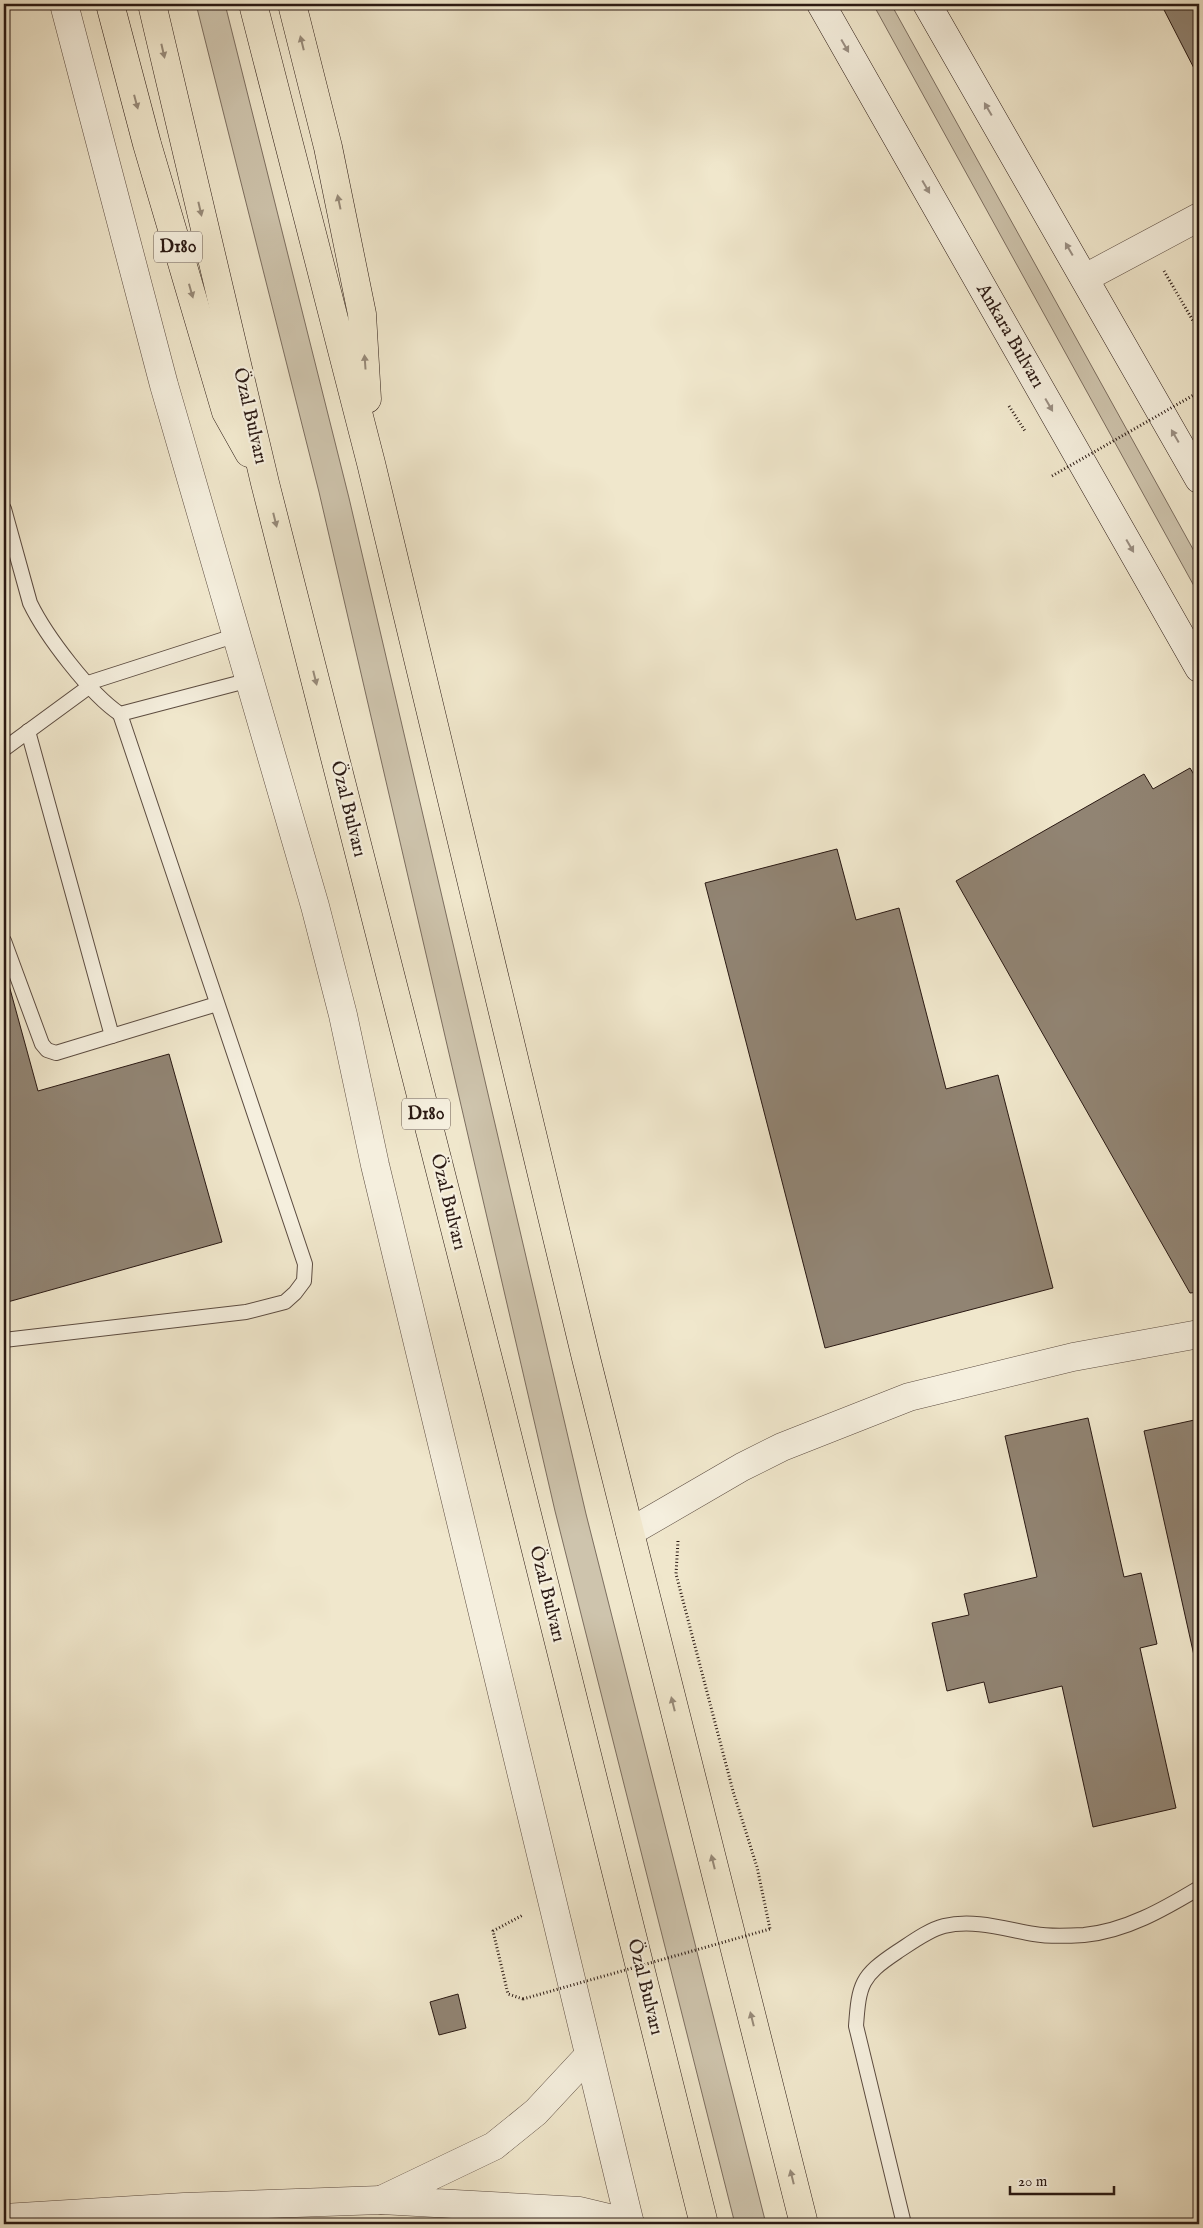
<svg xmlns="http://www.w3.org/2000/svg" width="1203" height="2228" viewBox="0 0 1203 2228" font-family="'IM FELL English',serif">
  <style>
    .green { fill: #cec4ad; stroke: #7c6e60 }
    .building { fill: #918473; stroke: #2a1913 }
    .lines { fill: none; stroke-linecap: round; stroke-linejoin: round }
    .service-casing { stroke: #5c4c41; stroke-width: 16 }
    .minor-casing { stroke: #5c4c41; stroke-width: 29 }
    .tertiary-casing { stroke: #5c4c41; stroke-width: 29 }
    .secondary-casing { stroke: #2a1913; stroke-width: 29 }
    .trunk-casing { stroke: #2a1913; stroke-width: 29 }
    .path { stroke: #2a1913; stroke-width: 3; stroke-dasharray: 1 2.5; stroke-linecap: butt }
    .service { stroke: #f5efde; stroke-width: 14 }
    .minor { stroke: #f5efde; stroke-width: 28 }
    .tertiary { stroke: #f5efde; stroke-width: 28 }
    .secondary { stroke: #f5efde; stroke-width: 28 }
    .trunk { stroke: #f0e7cc; stroke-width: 28 }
    .path-bridge { stroke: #2a1913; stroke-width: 3; stroke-dasharray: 1 2.5; stroke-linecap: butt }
    .oneway { fill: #978a79 }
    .oneway2 { fill: #9a8f83 }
    .labels { text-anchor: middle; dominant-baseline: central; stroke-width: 4.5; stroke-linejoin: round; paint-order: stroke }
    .shield { fill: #f5efde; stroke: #675950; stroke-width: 1 }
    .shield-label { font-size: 18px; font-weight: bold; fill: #2a1913 }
    .street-label { font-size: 19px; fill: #2a1913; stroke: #f5efde }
  </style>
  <rect width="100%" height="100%" fill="#f0e7cc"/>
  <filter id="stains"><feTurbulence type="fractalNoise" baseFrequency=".004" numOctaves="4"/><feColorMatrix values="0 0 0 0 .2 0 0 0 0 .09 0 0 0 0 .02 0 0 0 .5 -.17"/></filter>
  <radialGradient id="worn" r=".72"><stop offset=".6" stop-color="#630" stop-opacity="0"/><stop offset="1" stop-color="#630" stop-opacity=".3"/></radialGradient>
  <g class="green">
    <path d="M196,4H225L349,498L586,1514L766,2224H735L555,1511L319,492Z"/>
    <path d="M873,4H891L1199,560V595Z"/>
  </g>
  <g class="building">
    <path d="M1161,4H1199V78Z"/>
    <path d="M1190,768L1199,783V1292L1190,1293L956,881L1144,774L1153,789Z"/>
    <path d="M837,849L856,920L899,908L946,1089L998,1075L1053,1288L825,1348L705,883Z"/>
    <path d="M4,967L38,1091L169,1054L222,1242L4,1303Z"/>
    <path d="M1088,1418L1124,1577L1141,1573L1157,1644L1140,1648L1176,1808L1093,1827L1062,1686L989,1703L984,1682L947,1691L932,1623L969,1615L964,1594L1037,1577L1005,1436Z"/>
    <path d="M1199,1419V1678L1144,1431Z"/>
    <path d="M458,1994L466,2028L439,2035L430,2002Z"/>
  </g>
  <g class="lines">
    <g class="service-casing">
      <g id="service">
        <path d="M4,509L30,603C46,636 90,694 120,714L250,680"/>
        <path d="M88,683L237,635"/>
        <path d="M28,731L112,1036"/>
        <path d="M4,749L90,686"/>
        <path d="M4,941L42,1044L47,1050L56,1053L217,1004"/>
        <path d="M4,1340L246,1312L285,1302L295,1293L304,1281L305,1264L120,714"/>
        <path d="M904,2224L856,2026C859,1984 861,1976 897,1952C911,1943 928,1930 944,1926C974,1919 1005,1929 1034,1934C1050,1937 1068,1936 1084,1935C1126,1931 1164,1909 1199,1888"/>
      </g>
    </g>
    <g class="minor-casing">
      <g id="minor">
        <path d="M1085,278L1199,217"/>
        <path d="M630,1532L742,1467L782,1447L909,1397L1073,1357L1199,1334"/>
      </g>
    </g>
    <g class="tertiary-casing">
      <g id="tertiary">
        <path d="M64,4L164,385L315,906L343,1015L375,1165L630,2224"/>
        <path d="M589,2055L536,2112L494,2146L381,2200L580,2211L630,2223"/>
        <path d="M4,2218L184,2207L381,2200"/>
      </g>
    </g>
    <g class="secondary-casing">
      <g id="secondary">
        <path d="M821,4L1199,668"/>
        <path d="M927,4L1199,479"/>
      </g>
    </g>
    <g class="trunk-casing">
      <g id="trunk">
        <path d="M110,4L147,144L226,412L249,453"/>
        <path d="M152,4L265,483L496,1390L704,2224"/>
        <path d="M253,4L371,463L586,1358L804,2224"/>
        <path d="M292,4L328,147L362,314L367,399"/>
      </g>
    </g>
    <g class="path">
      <path d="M1164,271L1199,331"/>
      <path d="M1009,406L1025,431"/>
      <path d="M678,1541L676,1574L733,1791L757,1867L770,1929"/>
      <path d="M523,1999L508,1994L493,1931L523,1915"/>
    </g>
    <use href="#service" class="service"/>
    <use href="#minor" class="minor"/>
    <use href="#tertiary" class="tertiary"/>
    <use href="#secondary" class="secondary"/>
    <use href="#trunk" class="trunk"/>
    <g class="path-bridge">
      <path d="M1052,476L1199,392"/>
      <path d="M523,1999L770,1929"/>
    </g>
  </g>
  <defs><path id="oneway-solid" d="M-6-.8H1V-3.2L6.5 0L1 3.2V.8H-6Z" transform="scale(1.25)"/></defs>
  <g class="oneway">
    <use href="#oneway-solid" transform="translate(302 43) rotate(-104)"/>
    <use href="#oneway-solid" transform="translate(163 51) rotate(77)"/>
    <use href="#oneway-solid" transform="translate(136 102) rotate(75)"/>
    <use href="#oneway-solid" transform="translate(339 202) rotate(-102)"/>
    <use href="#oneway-solid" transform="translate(200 209) rotate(77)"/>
    <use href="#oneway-solid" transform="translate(191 291) rotate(74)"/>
    <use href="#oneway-solid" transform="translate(365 362) rotate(-94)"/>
    <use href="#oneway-solid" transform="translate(275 520) rotate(76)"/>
    <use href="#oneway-solid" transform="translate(315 678) rotate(76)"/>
    <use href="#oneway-solid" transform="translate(673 1704) rotate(-104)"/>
    <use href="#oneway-solid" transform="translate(713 1862) rotate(-104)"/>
    <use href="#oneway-solid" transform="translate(752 2019) rotate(-104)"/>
    <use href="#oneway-solid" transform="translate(792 2177) rotate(-104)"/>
  </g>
  <g class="oneway2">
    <use href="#oneway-solid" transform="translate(845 46) rotate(60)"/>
    <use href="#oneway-solid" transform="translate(988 109) rotate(-120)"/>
    <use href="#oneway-solid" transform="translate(926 187) rotate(60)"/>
    <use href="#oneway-solid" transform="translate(1069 249) rotate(-120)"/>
    <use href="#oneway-solid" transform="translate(1049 405) rotate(60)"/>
    <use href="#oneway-solid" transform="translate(1175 436) rotate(-120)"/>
    <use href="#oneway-solid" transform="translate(1130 546) rotate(60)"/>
  </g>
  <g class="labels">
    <g class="shield">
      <rect x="154" y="231.5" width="48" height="31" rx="4"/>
      <rect x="402" y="1098.5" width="48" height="31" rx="4"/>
    </g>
    <g class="shield-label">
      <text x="178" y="247">D180</text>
      <text x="426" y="1114">D180</text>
    </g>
    <g class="street-label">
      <text transform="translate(1010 336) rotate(60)">Ankara Bulvarı</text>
      <text transform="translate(250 416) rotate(77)">Özal Bulvarı</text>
      <text transform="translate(348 809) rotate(76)">Özal Bulvarı</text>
      <text transform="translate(448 1202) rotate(76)">Özal Bulvarı</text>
      <text transform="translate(547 1594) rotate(76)">Özal Bulvarı</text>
      <text transform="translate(645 1987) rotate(76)">Özal Bulvarı</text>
    </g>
  </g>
  <rect width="1203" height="2228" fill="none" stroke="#f0e7cc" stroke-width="20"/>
  <rect x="5" y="5" width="1193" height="2218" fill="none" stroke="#2a1913" stroke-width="2.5"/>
  <rect x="10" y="10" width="1183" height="2208" fill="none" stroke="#2a1913"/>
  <path d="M1010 2186v8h104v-8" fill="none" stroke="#2a1913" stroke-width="2.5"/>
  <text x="1018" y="2186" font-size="15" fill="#2a1913" stroke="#f5efde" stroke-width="4" paint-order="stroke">20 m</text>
  <rect width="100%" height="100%" filter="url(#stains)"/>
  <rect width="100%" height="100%" fill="url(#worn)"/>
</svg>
